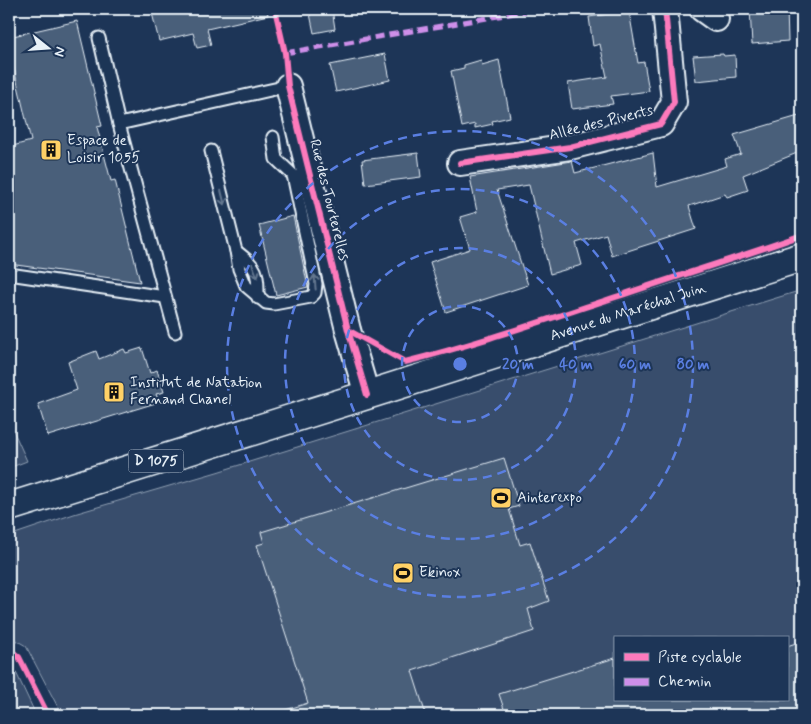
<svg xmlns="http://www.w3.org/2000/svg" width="811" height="724" viewBox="0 0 811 724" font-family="Mynerve,sans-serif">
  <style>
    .grass { fill: #374d6c; stroke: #909fb2; fill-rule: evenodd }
    .building { fill: #495e7a; stroke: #e8f1f8 }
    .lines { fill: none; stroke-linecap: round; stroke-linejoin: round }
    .lane-casing { stroke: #e8f1f8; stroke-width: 15 }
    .street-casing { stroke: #e8f1f8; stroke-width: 28 }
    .primary-casing { stroke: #e8f1f8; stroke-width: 31 }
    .lane { stroke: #1d3557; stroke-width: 11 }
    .street { stroke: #1d3557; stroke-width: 24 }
    .primary { stroke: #1d3557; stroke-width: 28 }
    .quiet { stroke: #ce8fe9; stroke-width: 5; stroke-dasharray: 10 5; stroke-linecap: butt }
    .cycleway-casing { stroke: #1d3557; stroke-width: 9 }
    .cycleway { stroke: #fd7abc; stroke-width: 6 }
    .oneway { stroke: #64778f }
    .ring { fill: none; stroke: #5a7fe2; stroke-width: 2.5; stroke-dasharray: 9 6 }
    .labels { text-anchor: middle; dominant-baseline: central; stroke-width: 4; stroke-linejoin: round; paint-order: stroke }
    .shield { fill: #1d3557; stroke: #abb9c8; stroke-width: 1 }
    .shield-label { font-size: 14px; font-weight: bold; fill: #e8f1f8 }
    .street-label { font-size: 15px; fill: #e8f1f8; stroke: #1d3557 }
    .poi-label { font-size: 15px; fill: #e8f1f8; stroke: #1d3557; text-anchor: start }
    .centre { fill: #5a7fe2; stroke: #1d3557; stroke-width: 2.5 }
    .ring-label { font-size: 15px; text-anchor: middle; font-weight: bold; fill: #5a7fe2; stroke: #1d3557; stroke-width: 4; stroke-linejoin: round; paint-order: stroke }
  </style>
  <rect width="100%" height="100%" fill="#1d3557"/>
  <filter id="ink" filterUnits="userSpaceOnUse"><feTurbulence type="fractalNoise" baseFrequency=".02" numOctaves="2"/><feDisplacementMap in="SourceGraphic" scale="10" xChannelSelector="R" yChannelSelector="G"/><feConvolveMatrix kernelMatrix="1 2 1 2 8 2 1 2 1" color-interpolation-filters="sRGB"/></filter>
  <g filter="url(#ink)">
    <g class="grass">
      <path d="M802,290V715H62L26,646L9,636V536L74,514L217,472ZM615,638H787V700H615Z"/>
      <path d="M9,421L27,461L9,468Z"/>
      <path d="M9,663L13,666L36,715H9Z"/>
    </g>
    <g class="building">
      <path d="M151,9H267L268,15L207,29L211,45L197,48L193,33L159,41Z"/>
      <path d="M309,9H332L335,29L314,33Z"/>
      <path d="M750,9H787L788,41L752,44Z"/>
      <path d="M629,11L638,63L644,62L649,91L611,96L613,104L572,109L568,83L607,77L600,44L593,46L589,17Z"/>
      <path d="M77,21L102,126L97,127L111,181L115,180L140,282L9,264V147L31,141L9,47V37Z"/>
      <path d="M385,54L390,80L336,92L330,65Z"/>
      <path d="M723,54L724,56L735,55L736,77L696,81L693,56Z"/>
      <path d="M481,60L482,65L499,60L510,117L492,121L493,124L475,128V124L462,127L451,71L464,68V65Z"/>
      <path d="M802,115V151L743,175L748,190L727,197L725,194L689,206L696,229L612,256L606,234L576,243L582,265L550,274L529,185L497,190L528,285L446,312L430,262L470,249L460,217L477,212L470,177L572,161L575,173L653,153L657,187L727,166L725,159L741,154L734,135Z"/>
      <path d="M418,153L421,177L365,184L362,160Z"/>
      <path d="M293,216L308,287L276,295L259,225Z"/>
      <path d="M142,348L150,373L157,370L164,392L156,394L159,402L48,436L38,404L77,390L68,362L96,351L99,359L124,349L126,353Z"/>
      <path d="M504,458L519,506L509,509L520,545L530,542L549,601L528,609L534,631L412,671L426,715H279V712L308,703L257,545L264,543L261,532Z"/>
      <path d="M802,641V715H506L499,694L615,658V700H787V646Z"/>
    </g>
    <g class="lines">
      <g class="lane-casing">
        <g id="lane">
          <path d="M99,38L119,124"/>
          <path d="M211,151L236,251L239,269L246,286L266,303L274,304L311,297L315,293L316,284L293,175L276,159L273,137"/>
          <path d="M236,251C258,268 258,271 258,298"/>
          <path d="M9,274L165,297"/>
          <path d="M175,332L119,124L288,86"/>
        </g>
      </g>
      <g class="street-casing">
        <g id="street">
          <path d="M702,9L716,19"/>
          <path d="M288,86L348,330L367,395"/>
          <path d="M460,163L570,147L661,124L674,102L665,9"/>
        </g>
      </g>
      <g class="primary-casing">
        <g id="primary">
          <path id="s1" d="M9,507L367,395L802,257"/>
        </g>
      </g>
      <use href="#lane" class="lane"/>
      <use href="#street" class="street"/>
      <use href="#primary" class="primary"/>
      <path class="quiet" d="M285,53L539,9"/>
      <g class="cycleway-casing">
        <g id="cycleway">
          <path d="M275,9L285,53L288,86L348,330L367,395"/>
          <path d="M460,163L570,147L661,124L674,102L665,9"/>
          <path d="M348,330L405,362C477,344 548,319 619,296C680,275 741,257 802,235"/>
          <path d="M9,649L19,657L48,715"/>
        </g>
      </g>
      <use href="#cycleway" class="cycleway"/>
    </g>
    <defs><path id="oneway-shaft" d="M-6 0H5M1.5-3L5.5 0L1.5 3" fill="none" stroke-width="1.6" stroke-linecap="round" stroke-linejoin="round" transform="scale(1.25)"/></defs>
    <g class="oneway">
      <use href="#oneway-shaft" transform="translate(223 198) rotate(76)"/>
      <use href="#oneway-shaft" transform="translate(255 271) rotate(68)"/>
      <use href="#oneway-shaft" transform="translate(315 282) rotate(-95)"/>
    </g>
  </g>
  <g class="ring">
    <circle cx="460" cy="364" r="58"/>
    <circle cx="460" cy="364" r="116"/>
    <circle cx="460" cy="364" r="175"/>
    <circle cx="460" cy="364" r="233"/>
  </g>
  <defs>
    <g id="building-square" transform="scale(1.125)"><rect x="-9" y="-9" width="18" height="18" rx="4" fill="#ffd166" stroke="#1d3557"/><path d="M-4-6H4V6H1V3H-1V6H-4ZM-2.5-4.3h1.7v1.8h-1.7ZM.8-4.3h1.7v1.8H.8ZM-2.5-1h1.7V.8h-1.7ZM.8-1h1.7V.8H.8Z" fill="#111"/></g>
    <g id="stadium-square" transform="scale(1.125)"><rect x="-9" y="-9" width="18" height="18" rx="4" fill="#ffd166" stroke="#1d3557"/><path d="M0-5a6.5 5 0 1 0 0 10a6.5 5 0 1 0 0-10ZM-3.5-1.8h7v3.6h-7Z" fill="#111"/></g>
  </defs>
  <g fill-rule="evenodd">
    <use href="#building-square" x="51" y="150"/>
    <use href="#building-square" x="114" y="392"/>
    <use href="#stadium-square" x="501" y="498"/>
    <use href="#stadium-square" x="403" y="573"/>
  </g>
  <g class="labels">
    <rect class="shield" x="128.5" y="449.5" width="55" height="23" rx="4"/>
    <g class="shield-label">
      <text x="156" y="461">D 1075</text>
    </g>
    <g class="street-label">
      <text transform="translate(601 123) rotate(-14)">Allée des Piverts</text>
      <text transform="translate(329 200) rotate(76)">Rue des Tourterelles</text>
      <text stroke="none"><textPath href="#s1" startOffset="649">Avenue du Maréchal Juin</textPath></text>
    </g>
    <g class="poi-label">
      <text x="67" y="141">Espace de<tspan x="67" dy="17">Loisir 1055</tspan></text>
      <text x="130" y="383">Institut de Natation<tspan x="130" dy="17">Fernand Chanel</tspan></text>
      <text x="517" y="498">Ainterexpo</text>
      <text x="419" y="573">Ekinox</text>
    </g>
  </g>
  <circle cx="460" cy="364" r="8" class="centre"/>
  <g class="ring-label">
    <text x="518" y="369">20 m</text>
    <text x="576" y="369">40 m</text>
    <text x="635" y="369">60 m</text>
    <text x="693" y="369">80 m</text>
  </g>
  <rect width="811" height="724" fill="none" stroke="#1d3557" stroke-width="30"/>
  <rect x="15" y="15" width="781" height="694" fill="none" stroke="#e8f1f8" stroke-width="2" filter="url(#ink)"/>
  <rect x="614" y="636" width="175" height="65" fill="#1d3557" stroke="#6e8097"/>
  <rect x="624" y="653" width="25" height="8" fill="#fd7abc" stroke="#6e8097"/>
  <text x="658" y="662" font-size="15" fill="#e8f1f8">Piste cyclable</text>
  <rect x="624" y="678" width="25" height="8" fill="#ce8fe9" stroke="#6e8097"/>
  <text x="658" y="686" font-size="15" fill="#e8f1f8">Chemin</text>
  <g transform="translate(48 48) rotate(107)" stroke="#1d3557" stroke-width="4" paint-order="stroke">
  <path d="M0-4L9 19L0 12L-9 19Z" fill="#e8f1f8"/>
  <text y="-8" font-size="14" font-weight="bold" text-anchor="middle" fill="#e8f1f8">N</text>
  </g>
</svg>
